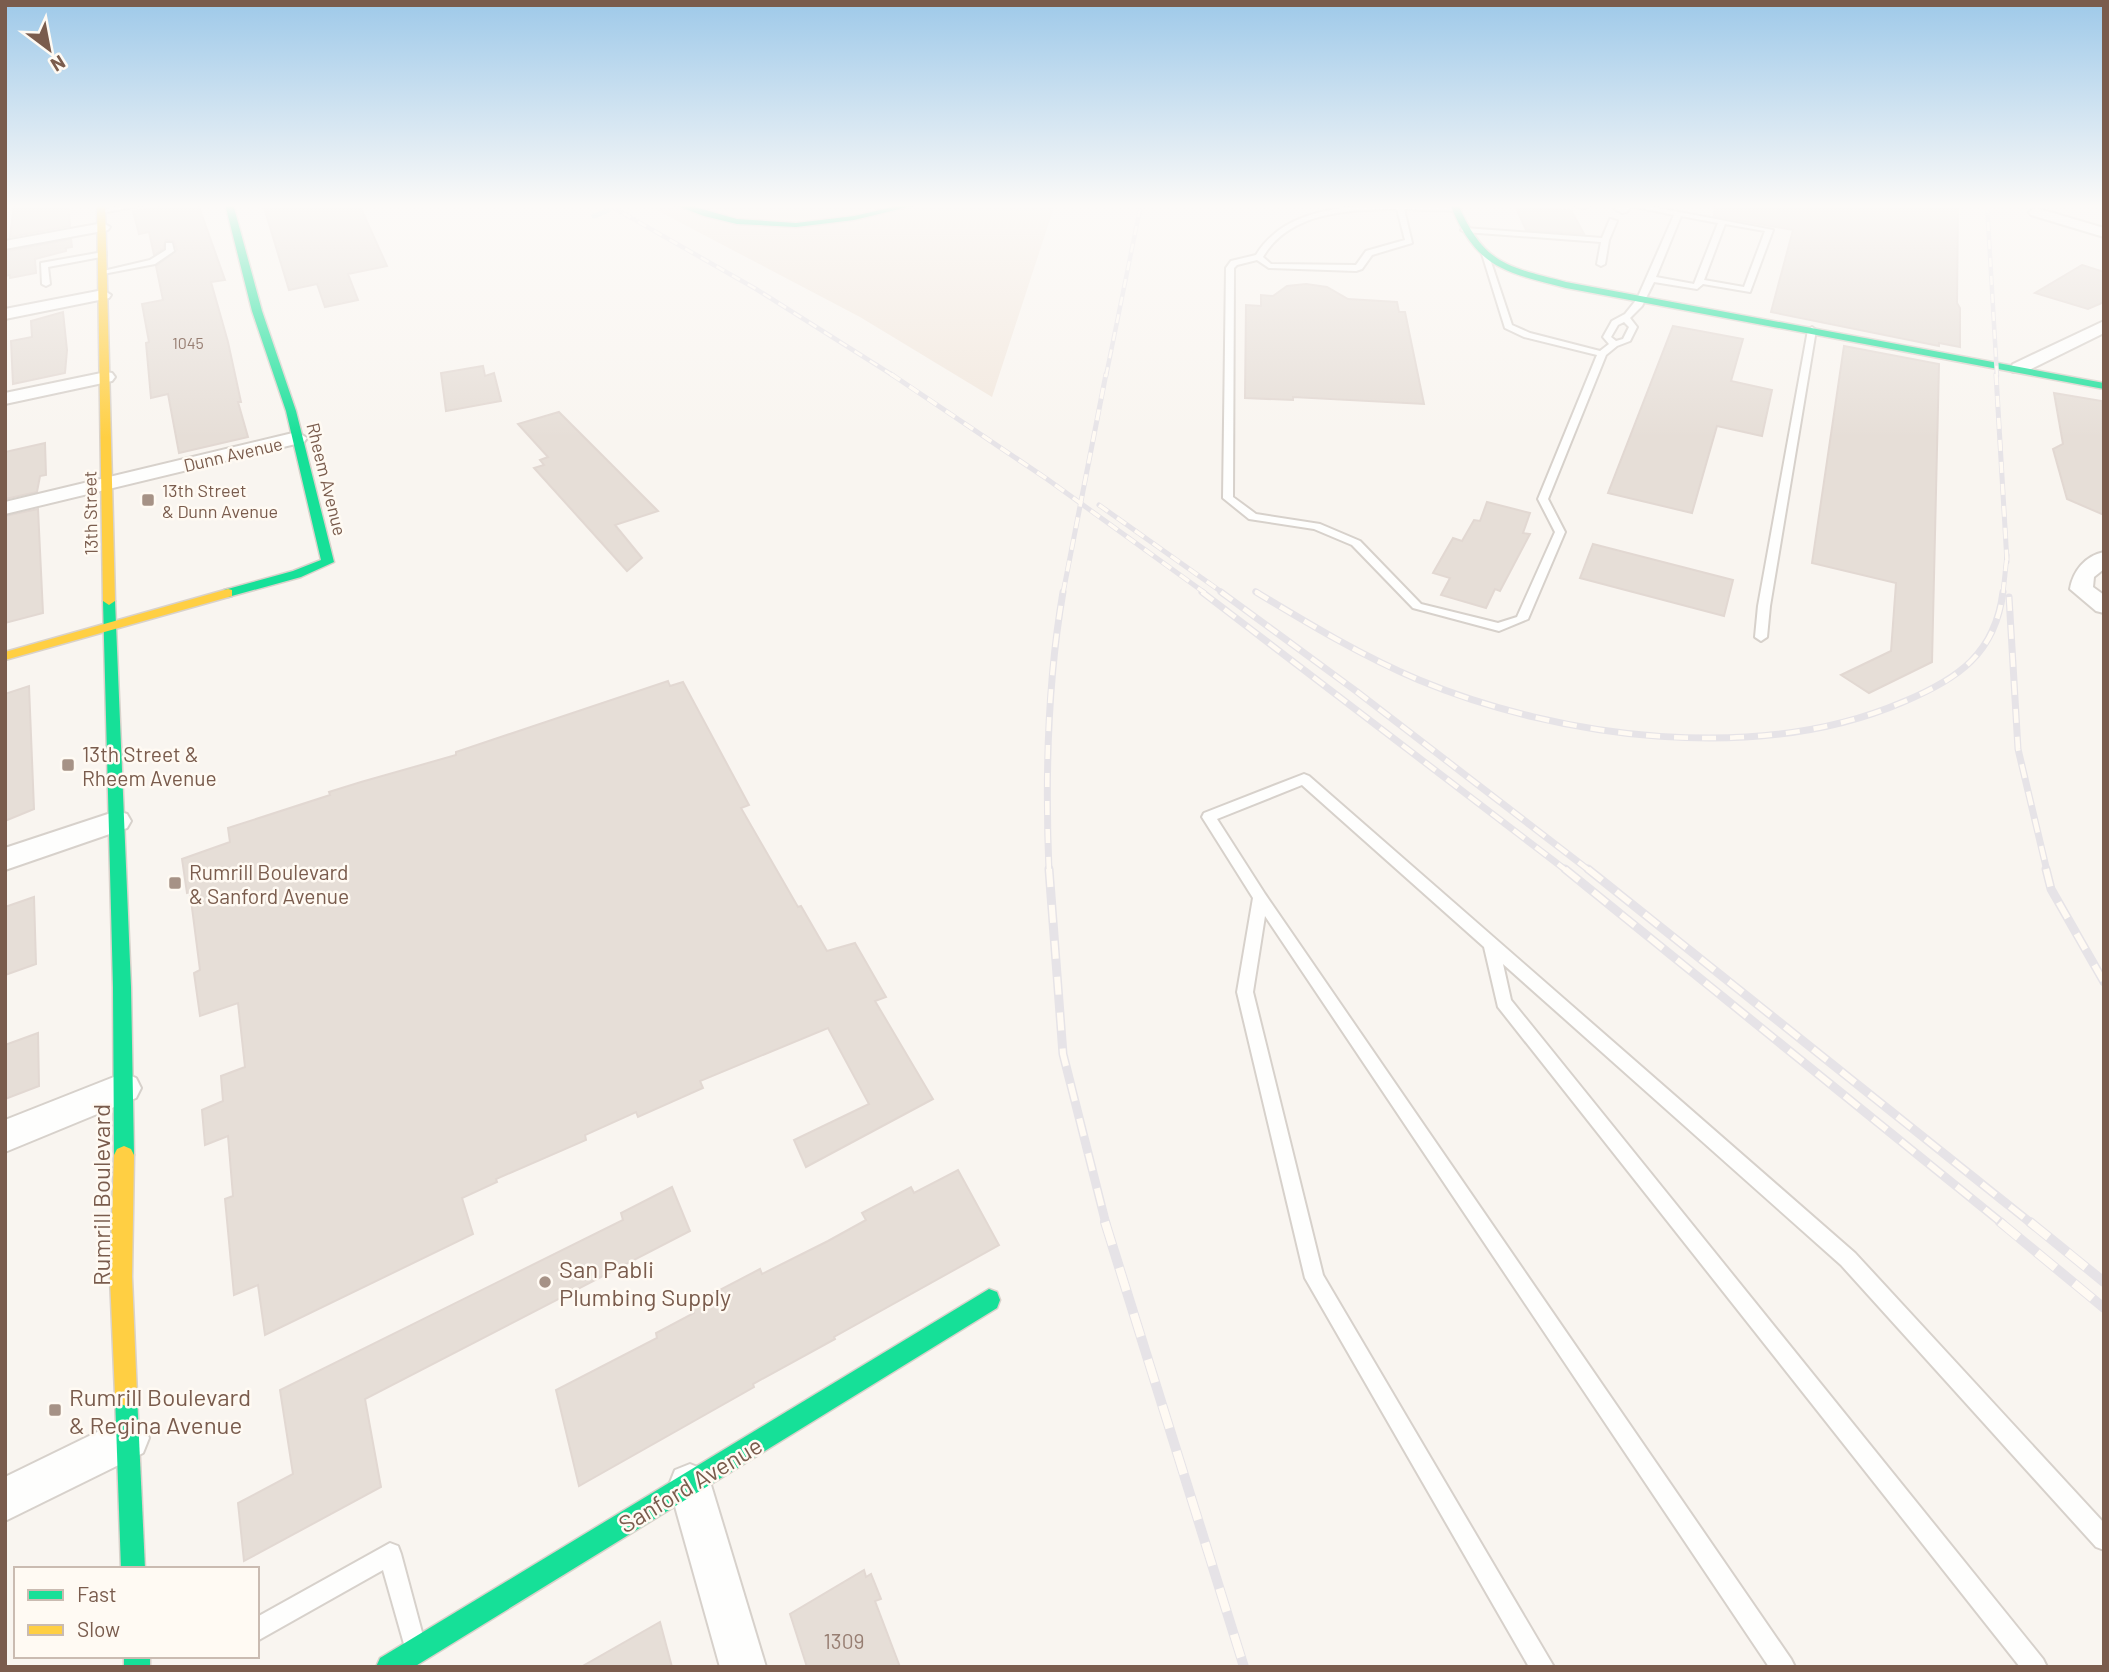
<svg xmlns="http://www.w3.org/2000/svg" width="2109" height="1672" viewBox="0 0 2109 1672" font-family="Barlow,sans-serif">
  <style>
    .residential { fill: #f2e8de }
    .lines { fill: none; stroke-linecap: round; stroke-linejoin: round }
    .stream { stroke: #d0e8ea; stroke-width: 5 }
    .building { fill: #e6ded7; stroke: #e2d8d2; stroke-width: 2 }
    .lane-casing { stroke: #d7d1cb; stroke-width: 4 }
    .street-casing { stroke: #d7d1cb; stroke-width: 4 }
    .fast-casing { stroke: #d9d2cb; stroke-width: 3 }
    .slow-casing { stroke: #d9d2cb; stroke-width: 3 }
    .lane { fill: #fefefd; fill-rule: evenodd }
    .street { fill: #fefefd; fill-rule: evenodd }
    .fast { fill: #16e098; fill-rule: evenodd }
    .slow { fill: #ffcf43; fill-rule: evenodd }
    .rail-far4-casing { stroke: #e6e3e7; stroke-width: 4.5 }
    .rail-far3-casing { stroke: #e6e3e7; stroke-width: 5 }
    .rail-far2-casing { stroke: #e6e3e7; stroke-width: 7 }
    .rail-far1-casing { stroke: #e6e3e7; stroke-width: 9 }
    .rail-casing { stroke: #e6e3e7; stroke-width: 10 }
    .rail-far4 { stroke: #fffaf3; stroke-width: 2.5; stroke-dasharray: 9; stroke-linecap: butt }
    .rail-far3 { stroke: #fffaf3; stroke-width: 3.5; stroke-dasharray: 11; stroke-linecap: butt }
    .rail-far2 { stroke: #fffaf3; stroke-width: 4.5; stroke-dasharray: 14; stroke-linecap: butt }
    .rail-far1 { stroke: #fffaf3; stroke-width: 6; stroke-dasharray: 18; stroke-linecap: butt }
    .rail { stroke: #fffaf3; stroke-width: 8; stroke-dasharray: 24; stroke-linecap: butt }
    .poi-dot { fill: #a69286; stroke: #fffaf3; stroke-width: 2.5 }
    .labels { text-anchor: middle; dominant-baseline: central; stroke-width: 5; stroke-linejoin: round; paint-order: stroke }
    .far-number-label { font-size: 16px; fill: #977e72 }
    .far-street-label { font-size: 18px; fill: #7a5c4d; stroke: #fffaf3 }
    .far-poi-label { font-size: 18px; fill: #7a5c4d; stroke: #fffaf3; text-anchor: start }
    .poi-label { font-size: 21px; fill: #7a5c4d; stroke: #fffaf3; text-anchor: start }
    .near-number-label { font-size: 21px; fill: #977e72 }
    .near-street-label { font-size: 24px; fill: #7a5c4d; stroke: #fffaf3 }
    .near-poi-label { font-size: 24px; fill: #7a5c4d; stroke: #fffaf3; text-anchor: start }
  </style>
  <rect width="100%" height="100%" fill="#f9f5f0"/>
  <path class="residential" d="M645,204H1055L992,397L860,317Z"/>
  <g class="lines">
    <path class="stream" d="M594,216L609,210"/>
  </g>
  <g class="building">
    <path d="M14,204H68L70,226L10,237Z"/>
    <path d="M176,204H198L225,280L211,282L228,342L241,402H238L248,437L179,453L168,394L151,398L146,343L149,342L142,304L163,300L156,266L177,250L174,241L166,240L163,249L154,255L149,232L139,234L133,211Z"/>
    <path d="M263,204H359L387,266L348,274L358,300L325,307L317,284L289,290Z"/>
    <path d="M1715,204H1958L1957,303L1960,308V347L1939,343V346L1771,312L1793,230L1714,216Z"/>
    <path d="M1516,208L1571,210L1584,234L1526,230Z"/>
    <path d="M71,239L72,247L66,248V251L35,259L36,273L10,278V275L5,276L8,251Z"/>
    <path d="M2082,265L2104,272V302L2088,309L2035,293Z"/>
    <path d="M1306,284L1327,287L1348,299L1397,302L1399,312H1405L1424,404L1293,397V400L1245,398L1246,305L1261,306V295L1273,296L1287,286Z"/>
    <path d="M63,312L67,350L65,373L13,384L11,341L32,337L31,321Z"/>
    <path d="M1673,326L1743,339L1731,381L1772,390L1762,436L1717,426L1692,513L1608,493Z"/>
    <path d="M1844,346L1939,364L1932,662L1869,693L1841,675L1891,651L1896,583L1812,563Z"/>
    <path d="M483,366L485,376L494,373L501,401L446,411L441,373Z"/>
    <path d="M2054,393L2102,401L2104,515L2067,499L2053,449L2063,444Z"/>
    <path d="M559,412L658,511L615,525L642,558L627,571L534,468L544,465L540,460L548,457L518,424Z"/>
    <path d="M45,443L46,475L40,476L37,492L5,499V452Z"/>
    <path d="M1487,502L1530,513L1523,533L1530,534L1500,591L1495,589L1486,608L1441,595L1450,578L1433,573L1453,538L1462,541L1474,520L1480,521Z"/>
    <path d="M38,509L43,613L5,623V516Z"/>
    <path d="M1593,544L1733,580L1724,616L1580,578Z"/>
    <path d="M668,681L670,686L683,682L749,805L741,808L798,907L801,906L827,951L855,943L886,997L875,1001L933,1099L806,1167L794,1140L869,1104L828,1028L700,1081L703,1088L638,1117L636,1112L585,1135L586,1140L496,1179L497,1182L462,1198L473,1234L265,1335L258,1285L234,1295L225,1199L233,1196L228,1136L205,1145L202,1110L223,1101L221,1076L245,1067L238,1003L200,1016L194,973L200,970L190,892L187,893L182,859L230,842L228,828L330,795L329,792L361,782L456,755V752Z"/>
    <path d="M29,686L34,809L5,821V694Z"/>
    <path d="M34,897L36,964L5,975V907Z"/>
    <path d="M38,1033L39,1086L5,1099V1045Z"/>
    <path d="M958,1170L999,1245L834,1337L835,1339L753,1384L754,1387L579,1486L556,1390L657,1338L656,1333L694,1313L691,1305L760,1269L762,1274L828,1241L866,1220L862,1213L911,1187L914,1193Z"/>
    <path d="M672,1187L690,1231L365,1399L381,1487L244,1561L238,1503L293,1474L280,1390L623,1220L621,1213Z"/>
    <path d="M864,1570L866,1577L871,1574L881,1599L875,1601L900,1667H807L790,1614Z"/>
    <path d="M660,1622L672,1667H581Z"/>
  </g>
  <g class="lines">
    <g class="lane-casing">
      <g id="lane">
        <path d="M132,204H148L102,213L98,211Z"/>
        <path d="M1406,204L1456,207L1460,209L1456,211L1404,209L1412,243L1372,255L1362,269L1356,271L1269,268L1257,260L1237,265L1234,268L1233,497L1256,514L1320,524L1360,541L1421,604L1498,623L1517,617L1555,532L1538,499L1597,355L1524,337L1505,328L1482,254L1489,256L1512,325L1530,333L1600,351L1609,344L1603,337L1612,321L1625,314L1637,299L1674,215L1622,204H1637L1773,230L1750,292L1703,284L1697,289L1654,282L1642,306L1630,318L1637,327L1630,341L1617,346L1606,355L1548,499L1565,532L1528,619L1499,631L1413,608L1352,545L1314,529L1249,519L1223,498L1226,268L1231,261L1256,255C1279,217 1325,208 1367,206C1380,205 1393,206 1406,204ZM1397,209L1405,240L1366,251L1356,265L1271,264L1263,257C1289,212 1350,209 1397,209ZM1681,216L1718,223L1694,284L1656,277ZM1725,224L1765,231L1744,287L1704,280ZM1624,322L1629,327L1623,339L1616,341L1611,337L1618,325Z"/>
        <path d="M1610,219L1617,221L1609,240L1605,264L1601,266L1597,264L1601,242L1465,232L1461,230L1465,228L1602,238Z"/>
        <path d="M166,243H172L174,251L155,264L103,274L99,272L150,260L166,250Z"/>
        <path d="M103,252H106V256L48,267L50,284L46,286L42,284L41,263Z"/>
        <path d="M1812,327L1816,330L1770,606L1767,637L1761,641L1755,637L1758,606L1808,330Z"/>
        <path d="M1304,774L1309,776L1855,1253L2104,1523V1550L2096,1547L1841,1265L1503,964L1511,1000L2043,1659L2047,1667H2020L1498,1007L1484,947L1302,785L1217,819L1265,894L1791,1659L1795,1667H1769L1265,916L1253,992L1323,1275L1554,1667H1529L1305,1278L1237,992L1253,898L1202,817L1204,813Z"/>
        <path d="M390,1543L398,1546L401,1554L423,1636L420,1644L412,1647L404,1644L383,1570L257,1641V1617Z"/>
      </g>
    </g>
    <g class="street-casing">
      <g id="street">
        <path d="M1574,204H1593L1586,208L1576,207Z"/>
        <path d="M1618,204H1632L1627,212L1622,213L1615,209Z"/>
        <path d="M2036,208L2104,228V237L2031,215L2029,212Z"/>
        <path d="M103,223L110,227L108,230L5,249V241Z"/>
        <path d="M103,290L111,295L109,298L5,319V309Z"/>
        <path d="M2104,321V333L2025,372H2013L2010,368L2013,364Z"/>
        <path d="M106,372L112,373L115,377L112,381L5,404V393Z"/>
        <path d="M297,432L307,438L304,442L5,514V502Z"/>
        <path d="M2104,552V569L2094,577L2093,587L2104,595V613L2096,611L2070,589C2073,571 2085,556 2104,552Z"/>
        <path d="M117,811L127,814L131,821L127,828L5,870V848Z"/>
        <path d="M124,1073L136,1078L141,1088L136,1098L5,1152V1120Z"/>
        <path d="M128,1417L143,1423L149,1438L143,1453L5,1521V1477Z"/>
        <path d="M690,1464L705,1470L711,1485L766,1667H720L669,1485L675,1470Z"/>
      </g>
    </g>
    <g class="fast-casing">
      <g id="fast">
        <path d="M225,204H233L262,311L296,411L334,562L301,577L228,597L224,596V590L293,571L321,560L286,411L252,311Z"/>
        <path d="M672,204H684L737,219L796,223L854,216L906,204H920L854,220L796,227L737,224L704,216Z"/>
        <path d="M1450,204H1458C1483,264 1508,267 1566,282L2104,383V389L1566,288C1504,272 1476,268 1450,204Z"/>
        <path d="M109,597L115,601L131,987L134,1155L131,1161L124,1164L117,1161L114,1155L113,987L103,601Z"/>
        <path d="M989,1289L997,1292L1000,1300L997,1308L414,1667H376L380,1658Z"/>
        <path d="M126,1384L134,1387L137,1395L145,1569H121L115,1395L118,1387Z"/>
        <rect x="124" y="1656" width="26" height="11"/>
      </g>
    </g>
    <g class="slow-casing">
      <g id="slow">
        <path d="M97,204H105L115,601L109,605L103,601Z"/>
        <path d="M228,589L232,590V596L5,660V652Z"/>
        <path d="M124,1146L131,1149L134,1155L132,1277L137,1395L134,1403L126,1406L118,1403L115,1395L110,1277L114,1155L117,1149Z"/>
      </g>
    </g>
    <use href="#lane" class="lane"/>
    <use href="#street" class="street"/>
    <use href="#fast" class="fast"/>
    <use href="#slow" class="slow"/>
    <g class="rail-far4-casing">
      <g id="rail-far4">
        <path d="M607,204L756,289L894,376"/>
        <path d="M1987,204L1997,376"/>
        <path d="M1106,376L1141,204"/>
      </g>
    </g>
    <g class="rail-far3-casing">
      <g id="rail-far3">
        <path d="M891,374L1047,479L1205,593"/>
        <path d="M1996,374L2007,562"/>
        <path d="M1099,505L1223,593"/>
        <path d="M1255,591L1259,593"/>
        <path d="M1063,593L1106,374"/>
        <path d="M2003,593L2007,555"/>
      </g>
    </g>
    <g class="rail-far2-casing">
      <g id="rail-far2">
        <path d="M1202,592L1567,871"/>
        <path d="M1221,592L1356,691L1590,871"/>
        <path d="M1256,592C1309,624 1362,656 1419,680C1561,739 1759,764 1903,702C1958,679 1995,654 2003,592"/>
        <path d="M2009,597L2018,749L2047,871"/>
        <path d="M1049,871C1045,777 1047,685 1063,592"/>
      </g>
    </g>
    <g class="rail-far1-casing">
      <g id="rail-far1">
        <path d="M1049,869L1063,1054L1106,1224"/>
        <path d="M1565,869L2003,1224"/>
        <path d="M1588,869L2032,1224"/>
        <path d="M2046,869L2051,889L2104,982"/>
      </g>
    </g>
    <g class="rail-casing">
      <g id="rail">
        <path d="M1105,1222L1244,1667"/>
        <path d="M2000,1222L2104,1308"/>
        <path d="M2030,1222L2104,1282"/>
      </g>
    </g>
    <use href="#rail-far4" class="rail-far4"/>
    <use href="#rail-far3" class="rail-far3"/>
    <use href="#rail-far2" class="rail-far2"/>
    <use href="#rail-far1" class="rail-far1"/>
    <use href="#rail" class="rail"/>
  </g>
  <linearGradient id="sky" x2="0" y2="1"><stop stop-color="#9ec9e9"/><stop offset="0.47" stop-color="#fcfaf8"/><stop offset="1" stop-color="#fcfaf8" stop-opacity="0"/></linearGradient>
  <rect width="2109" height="438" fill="url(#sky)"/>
  <g class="poi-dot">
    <rect x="141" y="493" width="14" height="14" rx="3.5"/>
    <rect x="61" y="758" width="14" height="14" rx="3.5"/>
    <rect x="168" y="876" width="14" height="14" rx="3.5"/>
    <circle cx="545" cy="1282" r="7"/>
    <rect x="48" y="1403" width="14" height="14" rx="3.5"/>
  </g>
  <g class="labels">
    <g class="far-number-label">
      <text x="188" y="342">1045</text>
    </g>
    <g class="far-street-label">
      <text transform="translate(233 454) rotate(-13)">Dunn Avenue</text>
      <text transform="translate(327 479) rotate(76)">Rheem Avenue</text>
      <text transform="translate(90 513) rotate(-91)">13th Street</text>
    </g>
    <g class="far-poi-label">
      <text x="162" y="490">13th Street<tspan x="162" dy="21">&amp; Dunn Avenue</tspan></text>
    </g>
    <g class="poi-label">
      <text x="82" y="753">13th Street &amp;<tspan x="82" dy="24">Rheem Avenue</tspan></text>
      <text x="189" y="871">Rumrill Boulevard<tspan x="189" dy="24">&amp; Sanford Avenue</tspan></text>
    </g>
    <g class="near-number-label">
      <text x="844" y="1640">1309</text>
    </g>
    <g class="near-street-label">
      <text transform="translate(100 1195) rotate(-90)">Rumrill Boulevard</text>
      <text transform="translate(690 1484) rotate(-31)">Sanford Avenue</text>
    </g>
    <g class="near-poi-label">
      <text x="559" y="1268">San Pabli<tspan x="559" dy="28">Plumbing Supply</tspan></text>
      <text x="69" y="1396">Rumrill Boulevard<tspan x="69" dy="28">&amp; Regina Avenue</tspan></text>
    </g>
  </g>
  <rect width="2109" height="1672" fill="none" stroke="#7a5c4d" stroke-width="14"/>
  <rect x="14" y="1567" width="245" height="91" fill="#fffaf3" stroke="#cabbb1" stroke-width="2"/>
  <rect x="28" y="1590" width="35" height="10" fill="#16e098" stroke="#cabbb1" stroke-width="2"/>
  <text x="77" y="1602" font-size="21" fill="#7a5c4d">Fast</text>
  <rect x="28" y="1625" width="35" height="10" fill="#ffcf43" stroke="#cabbb1" stroke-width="2"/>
  <text x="77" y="1637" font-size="21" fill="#7a5c4d">Slow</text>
  <g transform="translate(49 49) rotate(148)" stroke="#fffaf3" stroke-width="5" paint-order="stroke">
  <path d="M0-5L12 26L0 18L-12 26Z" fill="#7a5c4d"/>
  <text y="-10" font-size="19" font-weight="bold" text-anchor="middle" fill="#7a5c4d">N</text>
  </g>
</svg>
